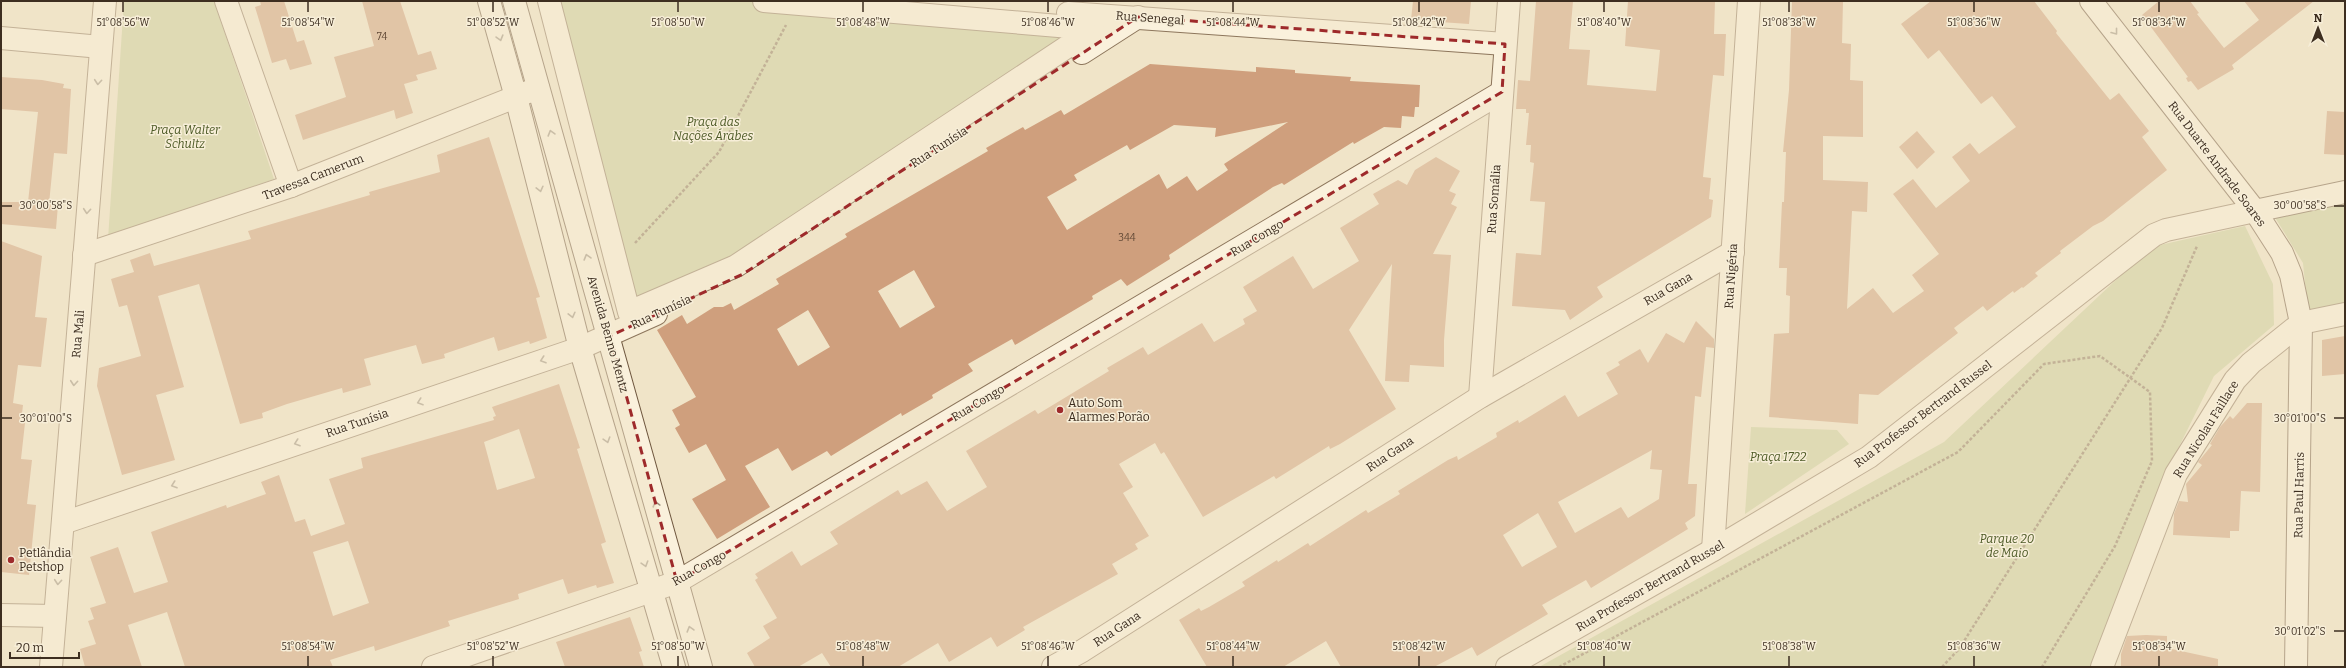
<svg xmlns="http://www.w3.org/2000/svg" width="2346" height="668" viewBox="0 0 2346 668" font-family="Bitter,serif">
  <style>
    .green { fill: #c9cf9b }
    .building { fill: #cf9f7d; fill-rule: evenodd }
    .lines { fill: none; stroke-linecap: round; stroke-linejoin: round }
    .street-casing { stroke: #8d765c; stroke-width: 24 }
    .secondary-casing { stroke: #6f573f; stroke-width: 24 }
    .path { stroke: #8d765c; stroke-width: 2.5; stroke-dasharray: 3 2; stroke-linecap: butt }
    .street { stroke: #faf1dc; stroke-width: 22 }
    .secondary { stroke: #faf1dc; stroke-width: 22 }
    .oneway { stroke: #9c907e }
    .marked { fill: none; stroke: #9e2a2b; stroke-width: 3; stroke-dasharray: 8 5; stroke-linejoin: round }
    .ticks { fill: none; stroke: #3d2e20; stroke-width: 1.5 }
    .poi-dot { fill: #9e2a2b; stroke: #f7eed8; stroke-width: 1.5 }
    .labels { text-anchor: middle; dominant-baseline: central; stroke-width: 3; stroke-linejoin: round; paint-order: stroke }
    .number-label { font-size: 10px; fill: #624a37 }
    .street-label { font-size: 12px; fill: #3d2e20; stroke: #f7eed8 }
    .park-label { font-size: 12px; font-style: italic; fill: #4d5a26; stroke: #f7eed8 }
    .poi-label { font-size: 12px; fill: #3d2e20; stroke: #f7eed8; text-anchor: start }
    .ticks-label { font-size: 10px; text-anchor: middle; fill: #3d2e20; stroke: #f7eed8; stroke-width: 3; stroke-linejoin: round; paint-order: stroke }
  </style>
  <rect width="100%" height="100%" fill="#f0e4c8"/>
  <g class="green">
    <path d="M124,1H214L274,179L108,239Z"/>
    <path d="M549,1H764L1094,29L736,266L629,312Z"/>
    <path d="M2345,197V306L2308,313L2303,263L2271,211Z"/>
    <path d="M2245,226L2273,284L2274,325L2214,376L2160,485L2090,667H1539L1944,442L2151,247Z"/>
    <path d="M1751,427L1837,430L1849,444L1745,514Z"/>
  </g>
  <g class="building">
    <path d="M260,1H284L297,42L304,40L312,64L290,70L286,59L272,63L255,7L261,5Z"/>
    <path d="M362,1H400L418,55L431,51L437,69L416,75L418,80L404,84L413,113L396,119L394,110L303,140L295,115L346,97L334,57L374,46Z"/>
    <path d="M1413,1H1471L1469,24L1411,20Z"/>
    <path d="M1536,1H1573L1569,49L1590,50L1587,85L1656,91L1660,50L1625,46L1628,1H1715L1714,34H1726L1724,76L1713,75L1703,177L1711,178L1709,199L1713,200L1711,217L1597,287L1603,297L1570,320L1565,310L1512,306L1516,253L1541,255L1545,202L1530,201L1534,163L1530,162L1531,145H1526L1529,113H1526V109H1516L1518,80L1530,81Z"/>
    <path d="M1792,1H1843L1842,43L1851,44L1850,80L1863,81V137L1823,136V180L1868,182L1867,212L1852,211L1847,309L1873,288L1893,313L1924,291L1912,275L1939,254L1893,194L1913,179L1936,208L1970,181L1952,157L1970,143L1979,154L2016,127L1992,96L1981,104L1939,50L1928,59L1901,24L1931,1H2034L2057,31L2056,33L2110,100L2119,93L2149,131L2142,137L2167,170L2103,221L2093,226L2060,251L2061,253L2035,273L2038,276L2023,288L2022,287L2014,293L2013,291L1987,311L1983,306L1954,328L1958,333L1878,395L1859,394L1858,424L1769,417L1774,334L1789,333L1790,296L1786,295L1787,268H1779L1782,202H1784L1786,152H1783L1789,90Z"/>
    <path d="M2159,1H2190L2199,13L2197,14L2224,48L2259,20L2244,1H2314L2232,65L2234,69L2198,90L2191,81L2188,82L2186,78L2188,77L2142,15Z"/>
    <path d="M1150,64L1256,72V67L1295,70V73L1351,77L1350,81L1420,85L1419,107H1415L1414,117L1402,116L1401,128L1384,127L1354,144L1353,142L1284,185L1282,183L1273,187L1169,255L1170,259L1127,286L1121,279L1092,296L1093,299L1015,345L1012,339L968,364L973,371L932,395L933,398L902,416L901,413L831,456L827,451L792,471L778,448L745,466L770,507L717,539L692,499L726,480L706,444L689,453L675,428L680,425L672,410L696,397L657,330L682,315L687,324L714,307H723L731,303L734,310L779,284L776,279L847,237L845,234L988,151L986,148L1023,127L1025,130L1061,110L1064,115ZM1288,122L1224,164L1228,170L1197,191L1187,176L1167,189L1159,174L1067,230L1047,197L1077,180L1074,175L1127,145L1130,150L1174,125L1216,128L1215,137ZM914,270L935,307L900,328L878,291ZM808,310L830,347L798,366L777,329Z"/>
    <path d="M1,77L42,80L64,84L63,88L71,89L67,154L54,153L49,204L58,205L56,229L1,224V202H28L38,112L1,109Z"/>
    <path d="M2327,111L2345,112V155L2324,154Z"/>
    <path d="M1917,131L1935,152L1917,169L1899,147Z"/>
    <path d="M489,137L540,297L536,298L547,338L530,344L529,341L498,351L494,337L444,354L445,358L422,364L416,345L364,359L371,385L343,393L342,388L287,404L262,413L263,418L240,424L199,284L158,296L184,387L156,395L175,460L122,475L97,386L99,368L141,356L127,305L119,307L111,279L134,272L130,260L150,253L154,266L251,239L248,231L370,195L369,192L440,172L437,155Z"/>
    <path d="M1436,157L1460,171L1449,191L1456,194L1451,204L1457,207L1433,254L1451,255L1444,340V367L1410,365L1409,382L1385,381L1392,264L1349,330L1396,409L1340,444L1330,449L1329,446L1276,479L1274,476L1203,517L1164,452L1161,454L1155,443L1119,464L1133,487L1123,493L1149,536L1135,544L1138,549L1112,564L1118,574L1023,627L1025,630L997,647L991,637L949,662L938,643L898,667H831L822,653L798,667H755L747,653L770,638L763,626L777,618L755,580L758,578L755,574L792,551L801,566L838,544L830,532L898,490L901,495L927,481L947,511L987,487L966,451L1035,410L1038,414L1109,371L1107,368L1143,347L1148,355L1202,323L1214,342L1245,324L1243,319L1257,311L1243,287L1293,256L1313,289L1359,261L1340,228L1379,204L1373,194L1398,180L1407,185L1415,170Z"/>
    <path d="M1,241L42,256L35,317L47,318L41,367L18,365L13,403L23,405L21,422L25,423L21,459L32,460L27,504L36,505L29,575L1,572Z"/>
    <path d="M1696,321L1714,339V348L1706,347L1701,397L1695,396L1688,484H1697L1695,516L1685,523L1688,529L1591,588L1586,580L1542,605L1548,614L1477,656L1472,647L1434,667H1341L1326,641L1283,667H1207L1179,620L1199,608L1201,611L1209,607L1245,586L1242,582L1277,560L1278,562L1308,543L1310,546L1366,510L1368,513L1400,494L1398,491L1448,460L1457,456L1458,460L1497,437L1496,433L1518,420L1519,423L1565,395L1578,417L1618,394L1606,373L1620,365L1618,362L1640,349L1648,363L1666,333L1684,343ZM1652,450L1650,469L1662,470L1659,499L1628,518L1621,507L1575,533L1558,502ZM1538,513L1557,547L1522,567L1503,535Z"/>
    <path d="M2345,336V374L2322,376V340Z"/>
    <path d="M559,384L580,448L577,449L606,542L601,544L614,583L597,588L596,585L568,594L563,579L518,594L519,599L448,621L450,626L375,651L374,646L330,660L333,667H185L167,612L128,625L142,667H85L80,649L96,644L88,621L94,619L90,608L106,603L90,557L118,547L134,593L168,582L151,532L226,505L227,508L266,494L261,482L279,475L295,522L305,519L311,536L345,524L329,479L363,468L361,458L494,420L493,417L496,416L492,407ZM519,429L535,478L497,490L484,442ZM348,541L369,603L333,616L313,552Z"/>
    <path d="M2247,403H2262L2260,492L2241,491L2239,531H2230V538L2173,535L2174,514L2179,501L2188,502L2186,484L2202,465L2198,462L2212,445L2210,444L2220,427L2230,416L2233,419Z"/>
    <path d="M630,617L642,651L639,652L644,667H565L556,642Z"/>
    <path d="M2146,635L2167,636V648L2218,659V667H2121V654L2127,636Z"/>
  </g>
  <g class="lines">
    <g class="street-casing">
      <g id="street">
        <path d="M226,1L291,186"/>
        <path d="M549,1L629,312L736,266L1094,29L764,1"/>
        <path d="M1068,13L1505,44"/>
        <path d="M1,38L101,47"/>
        <path d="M1082,53L1138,17"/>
        <path d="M84,255L291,186L538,88"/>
        <path d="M1480,397L1509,1"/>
        <path d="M63,523L580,348L656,314"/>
        <path d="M1713,550L1749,1"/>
        <path d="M1,615L55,616"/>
        <path d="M51,667L105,1"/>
        <path d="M433,667L677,582L1502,92"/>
        <path d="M1053,667L1082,651L1480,397L1733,252"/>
        <path d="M1507,667L1713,550L1869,457L2154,235L2166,230L2255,211"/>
        <path d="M2102,667L2176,474L2235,380L2251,363L2301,323L2345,314"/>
      </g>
    </g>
    <g class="secondary-casing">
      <g id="secondary">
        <path d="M489,1L516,97L580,348L674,667"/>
        <path d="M514,1L701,667"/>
        <path d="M2091,1L2255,211L2282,253L2291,275L2301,323L2296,667"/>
        <path d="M2255,211L2345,192"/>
      </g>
    </g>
    <g class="path">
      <path d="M635,243L719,152L786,25"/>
      <path d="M1559,667L1958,452L2044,364L2100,356L2150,392L2152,461L2115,546L2042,667"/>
      <path d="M1942,667L1959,649L2162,328L2197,246"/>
    </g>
    <use href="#street" class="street"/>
    <use href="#secondary" class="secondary"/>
  </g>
  <defs><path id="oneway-chevron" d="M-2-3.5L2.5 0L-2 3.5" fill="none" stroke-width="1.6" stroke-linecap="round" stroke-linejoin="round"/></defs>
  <g class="oneway">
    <use href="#oneway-chevron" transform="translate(2115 32) rotate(52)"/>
    <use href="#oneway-chevron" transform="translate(500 38) rotate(74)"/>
    <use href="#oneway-chevron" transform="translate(98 82) rotate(95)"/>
    <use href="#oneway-chevron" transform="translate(551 133) rotate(-106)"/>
    <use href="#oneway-chevron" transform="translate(540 189) rotate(76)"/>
    <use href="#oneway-chevron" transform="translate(87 211) rotate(95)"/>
    <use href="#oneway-chevron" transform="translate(587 257) rotate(-106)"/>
    <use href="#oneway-chevron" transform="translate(572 315) rotate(76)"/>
    <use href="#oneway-chevron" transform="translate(543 360) rotate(161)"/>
    <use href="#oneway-chevron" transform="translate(74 383) rotate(95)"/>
    <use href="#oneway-chevron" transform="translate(420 402) rotate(161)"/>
    <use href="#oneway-chevron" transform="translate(607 440) rotate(73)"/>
    <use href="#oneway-chevron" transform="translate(297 443) rotate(161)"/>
    <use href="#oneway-chevron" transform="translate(174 485) rotate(161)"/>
    <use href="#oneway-chevron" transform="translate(656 504) rotate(-105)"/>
    <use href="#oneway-chevron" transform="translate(645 564) rotate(73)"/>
    <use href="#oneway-chevron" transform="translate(58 582) rotate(95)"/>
    <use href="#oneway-chevron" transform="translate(690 629) rotate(-106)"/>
  </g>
  <path d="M0 0H2346V668H0ZM1138,17L1505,44L1502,92L677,582L610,336L743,274Z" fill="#f0e4c8" fill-opacity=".55" fill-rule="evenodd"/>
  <path class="marked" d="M1138,17L1505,44L1502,92L677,582L610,336L743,274Z"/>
  <path class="ticks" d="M123,2V12M308,2V12M493,2V12M678,2V12M863,2V12M1048,2V12M1233,2V12M1419,2V12M1604,2V12M1789,2V12M1974,2V12M2159,2V12M2,206H12M2334,206H2344M2,418H12M2334,418H2344M2334,631H2344M308,656V666M493,656V666M678,656V666M863,656V666M1048,656V666M1233,656V666M1419,656V666M1604,656V666M1789,656V666M1974,656V666M2159,656V666"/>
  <g class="poi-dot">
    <circle cx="1060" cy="410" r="4"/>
    <circle cx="11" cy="560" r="4"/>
  </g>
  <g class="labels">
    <g class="number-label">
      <text x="382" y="37">74</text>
      <text x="1127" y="238">344</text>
    </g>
    <g class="street-label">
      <text transform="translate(1150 18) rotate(4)">Rua Senegal</text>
      <text transform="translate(939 147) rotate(-33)">Rua Tunísia</text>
      <text transform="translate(2217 164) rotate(53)">Rua Duarte Andrade Soares</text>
      <text transform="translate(313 177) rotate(-21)">Travessa Camerum</text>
      <text transform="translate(1494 199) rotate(-86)">Rua Somália</text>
      <text transform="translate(1257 238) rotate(-31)">Rua Congo</text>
      <text transform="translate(1731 276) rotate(-86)">Rua Nigéria</text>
      <text transform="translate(1668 289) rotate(-30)">Rua Gana</text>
      <text transform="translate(661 312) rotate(-25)">Rua Tunísia</text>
      <text transform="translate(78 334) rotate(-85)">Rua Mali</text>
      <text transform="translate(608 334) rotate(74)">Avenida Benno Mentz</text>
      <text transform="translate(978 403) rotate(-31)">Rua Congo</text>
      <text transform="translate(1923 414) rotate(-37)">Rua Professor Bertrand Russel</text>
      <text transform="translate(357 423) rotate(-19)">Rua Tunísia</text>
      <text transform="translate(2206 429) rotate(-58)">Rua Nicolau Faillace</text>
      <text transform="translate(1390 454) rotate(-33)">Rua Gana</text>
      <text transform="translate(2299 495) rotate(-89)">Rua Paul Harris</text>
      <text transform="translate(699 568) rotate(-29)">Rua Congo</text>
      <text transform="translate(1650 586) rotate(-30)">Rua Professor Bertrand Russel</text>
      <text transform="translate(1117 629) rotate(-33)">Rua Gana</text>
    </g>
    <g class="park-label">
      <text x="713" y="122">Praça das<tspan x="713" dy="14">Nações Árabes</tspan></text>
      <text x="185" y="130">Praça Walter<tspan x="185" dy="14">Schultz</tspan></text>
      <text x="1778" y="457">Praça 1722</text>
      <text x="2007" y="539">Parque 20<tspan x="2007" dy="14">de Maio</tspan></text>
    </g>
    <g class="poi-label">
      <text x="1068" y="403">Auto Som<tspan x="1068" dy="14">Alarmes Porão</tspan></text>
      <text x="19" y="553">Petlândia<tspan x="19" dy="14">Petshop</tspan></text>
    </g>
  </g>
  <g class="ticks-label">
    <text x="123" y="26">51°08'56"W</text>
    <text x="308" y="26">51°08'54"W</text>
    <text x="493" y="26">51°08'52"W</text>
    <text x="678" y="26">51°08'50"W</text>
    <text x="863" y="26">51°08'48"W</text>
    <text x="1048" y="26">51°08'46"W</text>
    <text x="1233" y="26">51°08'44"W</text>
    <text x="1419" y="26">51°08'42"W</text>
    <text x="1604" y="26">51°08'40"W</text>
    <text x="1789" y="26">51°08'38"W</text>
    <text x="1974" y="26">51°08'36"W</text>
    <text x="2159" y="26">51°08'34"W</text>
    <text x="46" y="209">30°00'58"S</text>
    <text x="2300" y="209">30°00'58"S</text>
    <text x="46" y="422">30°01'00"S</text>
    <text x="2300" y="422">30°01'00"S</text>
    <text x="2300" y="635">30°01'02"S</text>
    <text x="308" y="650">51°08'54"W</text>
    <text x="493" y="650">51°08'52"W</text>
    <text x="678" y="650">51°08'50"W</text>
    <text x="863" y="650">51°08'48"W</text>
    <text x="1048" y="650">51°08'46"W</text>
    <text x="1233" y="650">51°08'44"W</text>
    <text x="1419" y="650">51°08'42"W</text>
    <text x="1604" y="650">51°08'40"W</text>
    <text x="1789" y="650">51°08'38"W</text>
    <text x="1974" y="650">51°08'36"W</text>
    <text x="2159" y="650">51°08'34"W</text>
  </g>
  <rect width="2346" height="668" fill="none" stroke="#3d2e20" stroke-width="4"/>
  <g transform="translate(2318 28)" stroke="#f7eed8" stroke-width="3" paint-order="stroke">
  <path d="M0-3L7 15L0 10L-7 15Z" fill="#3d2e20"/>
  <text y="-6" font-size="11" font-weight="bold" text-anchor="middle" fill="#3d2e20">N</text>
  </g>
  <path d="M10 652v6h69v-6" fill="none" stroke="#3d2e20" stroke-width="2"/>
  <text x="16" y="652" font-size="12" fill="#3d2e20" stroke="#f7eed8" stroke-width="3" paint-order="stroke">20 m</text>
</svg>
